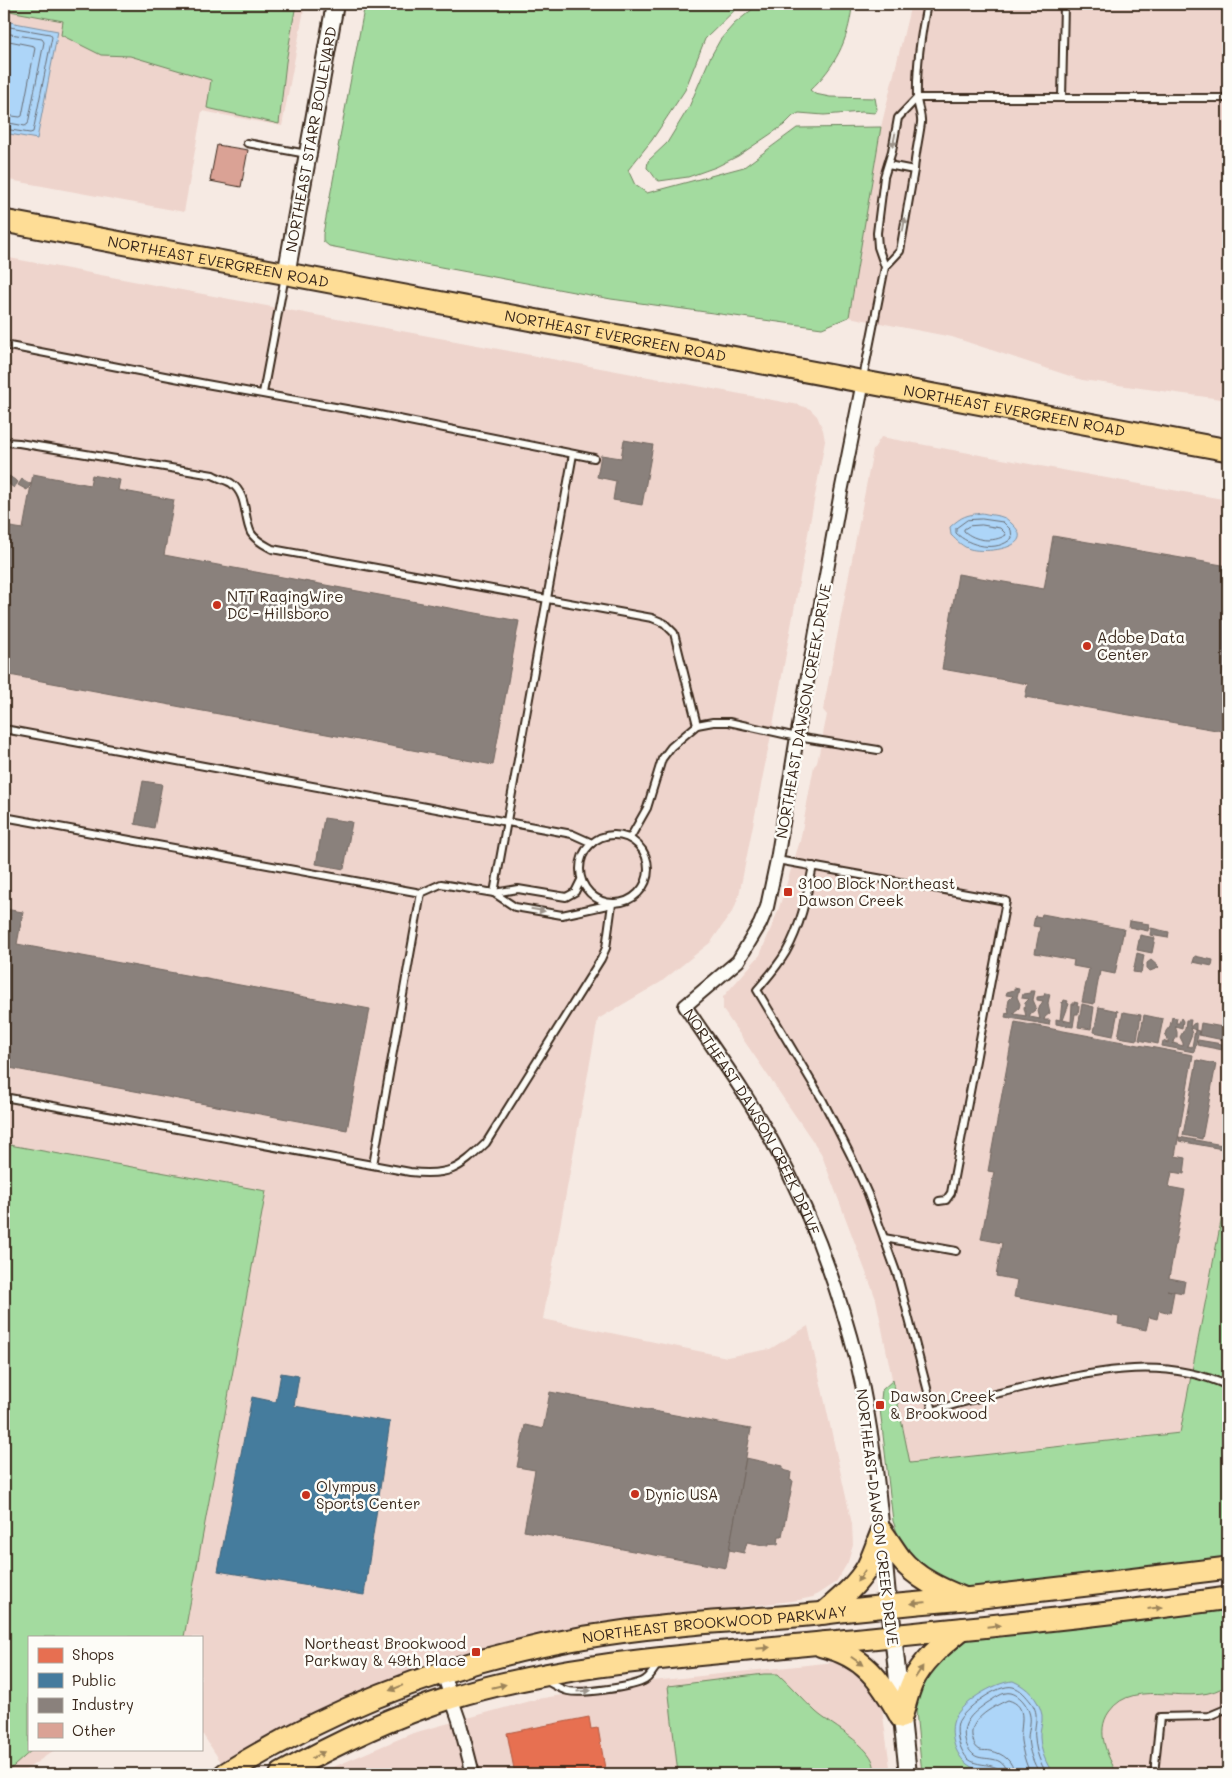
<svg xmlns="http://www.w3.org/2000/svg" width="1232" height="1778" viewBox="0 0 1232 1778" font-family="Mali,sans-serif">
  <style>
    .built { fill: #eed4cc }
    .green { fill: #a3db9f; stroke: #6f825e }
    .water { fill: #add5f8; stroke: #7f91a1 }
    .shops { fill: #e76f51; stroke: #b35a42 }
    .public { fill: #457b9d; stroke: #426377 }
    .industry { fill: #8a817c; stroke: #726760 }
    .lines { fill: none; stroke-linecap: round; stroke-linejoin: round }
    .shore { stroke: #696e75; stroke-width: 1 }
    .building { fill: #daa295; stroke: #3b2a1e }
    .service-casing { stroke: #3b2a1e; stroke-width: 10 }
    .minor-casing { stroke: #3b2a1e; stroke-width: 16 }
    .tertiary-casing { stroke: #3b2a1e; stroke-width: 20 }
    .primary-casing { stroke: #3b2a1e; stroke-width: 25 }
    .service { stroke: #fdfcf7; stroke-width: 6 }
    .minor { stroke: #fdfcf7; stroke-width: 12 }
    .tertiary { stroke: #fdfcf7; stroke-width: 16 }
    .primary { stroke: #fedd96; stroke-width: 21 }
    .oneway { fill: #9c938a }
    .oneway2 { fill: #9c845a }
    .poi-dot { fill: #c8321e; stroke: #fdfcf7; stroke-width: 2 }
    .labels { text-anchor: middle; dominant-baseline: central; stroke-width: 5; stroke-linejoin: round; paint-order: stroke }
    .street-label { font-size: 15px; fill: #3b2a1e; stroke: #fdfcf7 }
    .poi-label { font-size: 15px; fill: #3b2a1e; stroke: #fdfcf7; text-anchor: start }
  </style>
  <rect width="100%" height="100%" fill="#f6eae3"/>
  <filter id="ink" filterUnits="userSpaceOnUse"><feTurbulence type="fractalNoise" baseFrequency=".02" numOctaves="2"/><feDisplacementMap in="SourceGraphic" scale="10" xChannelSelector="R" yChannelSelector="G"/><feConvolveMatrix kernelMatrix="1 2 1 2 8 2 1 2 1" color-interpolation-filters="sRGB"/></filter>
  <g filter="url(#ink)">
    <g class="built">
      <path d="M4,4H305L282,126L202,111L184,212L4,179Z"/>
      <path d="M911,4H1228V400L1082,380L952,337L849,317L881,127Z"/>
      <path d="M4,257L799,405L810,409L817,416L823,430L825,441L773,725L739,895L734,909L711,942L661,982L598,1019L543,1319L727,1357L770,1349L808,1326L852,1524L853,1545L848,1562L836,1582L813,1597L799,1600L659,1617L474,1650L389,1680L259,1741L221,1762L201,1732V1637H29V1749H56L20,1774H4Z"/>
      <path d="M881,437L1228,500V1206H1224L1180,1433L909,1463L876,1299L821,1153L723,1010V997L760,955L778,911L800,841L814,766L817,763L827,715L823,710L873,450Z"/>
      <path d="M1228,1609V1774H922L916,1711L971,1637Z"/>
      <path d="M845,1661L853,1665L881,1701L891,1774H317L413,1733L537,1699L643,1682Z"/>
    </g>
    <g class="green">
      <path d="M4,4H296L286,62L279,124L207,108L211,80L130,56L101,55L61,35L63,21L4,10Z"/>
      <path d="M365,4H741L705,39L685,90L652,140L628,170L635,185L647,193L744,167L797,128L881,127L849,317L822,328L611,299L329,246L323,241V234L339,148L338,147Z"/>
      <path d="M759,4H858L852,7C848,41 835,67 810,90L815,94L830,97L875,98L877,109L875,113L862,112L824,115L799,113L793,116L784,125L738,156L716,167L688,177L659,181C653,177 653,173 647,168L648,161L667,143L689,107L710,58L720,40L734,24Z"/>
      <path d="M4,1144L266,1191L184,1637H29V1749H33L5,1774Z"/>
      <path d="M1224,1206H1228V1559L984,1588H955L924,1573L903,1549L893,1521L880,1409L882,1390L893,1380L910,1463L1180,1433Z"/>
      <path d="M1228,1609V1684C1195,1711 1135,1674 1109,1712C1095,1732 1108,1756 1117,1774H922L916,1711L917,1691L943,1650L971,1637Z"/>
      <path d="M764,1674H778C791,1686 803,1700 816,1712C830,1725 883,1751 873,1774H678L668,1686Z"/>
    </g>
    <g class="water">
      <path d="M4,21L58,31L37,139L4,133Z"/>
      <path d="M982,513C989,515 999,515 1005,518C1006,518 1010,522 1011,523C1039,547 988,554 970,549C963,547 957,541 951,535L950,527C962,516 966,515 982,513Z"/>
      <path d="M1013,1681C1027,1687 1039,1699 1042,1715C1043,1723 1039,1731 1040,1738C1041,1752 1046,1763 1053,1774C1039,1774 1012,1777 999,1774C994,1773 990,1769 985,1769C981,1768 978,1770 974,1768C966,1765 960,1758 956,1749C953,1742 951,1732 953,1723C957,1704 995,1682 1013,1681Z"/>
    </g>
    <path class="shops" d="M589,1717L591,1729L598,1728L606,1774H515L507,1733Z"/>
    <path class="public" d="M281,1373L299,1376L294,1406L390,1422L364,1595L218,1571L252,1397L276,1402Z"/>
    <g class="industry">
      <path d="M624,440L653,445L642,505L613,500L616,481L597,477L601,455L621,458Z"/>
      <path d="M33,474L90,485L92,475L120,480L118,490L174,500L164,555L519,621L493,765L4,674V526L23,529Z"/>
      <path d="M9,476L18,482L14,488L6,482Z"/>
      <path d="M22,479L31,484L27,490L18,485Z"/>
      <path d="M1053,536L1228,566V732L1025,697L1028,684L942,669L958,574L1044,589Z"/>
      <path d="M143,781L162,784L154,828L135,824Z"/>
      <path d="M324,818L352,822L344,869L316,864Z"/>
      <path d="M4,909L23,912L17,944L370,1009L347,1130L4,1067Z"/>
      <path d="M1042,914L1124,929L1115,974L1100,971L1094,1004L1082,1002L1089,969L1073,966L1074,960L1035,953L1040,927L1033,926L1035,916L1041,917Z"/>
      <path d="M1130,921L1149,924L1148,931L1129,927Z"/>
      <path d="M1151,928L1169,932L1168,938L1150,935Z"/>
      <path d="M1140,935L1155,938L1152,953L1137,950Z"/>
      <path d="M1137,953L1144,955L1141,973L1133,972Z"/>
      <path d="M1195,956L1213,960L1212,966L1193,962Z"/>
      <path d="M1151,960L1159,967L1158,968L1150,971L1147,969V963Z"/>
      <path d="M1014,988L1019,989L1017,997L1020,1004L1019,1008L1014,1012V1014L1026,1016L1024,1008L1025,1003L1029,999L1022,998L1023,994L1030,993V991H1035L1033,1000L1036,1007L1035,1010L1030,1014V1017L1040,1019L1038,1011L1040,1006L1043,1001L1037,1000V997L1044,996L1045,993L1050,994L1048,1003L1050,1013L1045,1017L1044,1020H1050L1049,1025L1005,1017L1006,1013L1009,1014L1008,1005L1009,1000L1013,996L1006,995L1007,992L1014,990Z"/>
      <path d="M1064,1000L1068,1001L1067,1003L1069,1004L1063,1020L1071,1022L1072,1004H1074V1002L1078,1003L1077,1005L1079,1006L1078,1014H1075L1073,1027L1056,1024V1019L1060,1020L1062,1002L1063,1003Z"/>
      <path d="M1082,1004L1094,1007L1091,1029L1078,1027Z"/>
      <path d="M1099,1007L1118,1011L1113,1036L1094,1032Z"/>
      <path d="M1123,1012L1141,1015L1137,1040L1118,1037Z"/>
      <path d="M1144,1015L1163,1019L1158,1044L1139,1040Z"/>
      <path d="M1172,1017L1177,1018L1176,1023H1179L1181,1018L1183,1021L1182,1028L1175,1026L1177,1032V1037L1172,1044L1173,1043L1183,1046V1043L1180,1037L1185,1028L1186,1020H1191L1190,1026H1192L1193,1024L1196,1023V1030L1190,1028L1192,1034L1187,1046L1192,1047L1195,1030L1199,1031L1194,1052L1162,1046L1163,1041L1168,1043V1040L1165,1035L1166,1031L1170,1026Z"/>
      <path d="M1015,1022L1193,1055L1175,1156L1186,1158L1184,1174L1172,1172L1169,1187L1185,1190L1169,1278L1185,1281L1183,1293L1167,1290L1174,1292L1170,1313L1159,1310L1157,1319L1149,1317L1146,1330L1118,1324L1119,1317L1014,1297L1017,1280L996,1276L1002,1243L981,1239L994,1172L988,1171Z"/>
      <path d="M1201,1023L1228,1028V1041L1199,1035Z"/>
      <path d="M1198,1040L1228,1045V1051L1197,1045Z"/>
      <path d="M1197,1060L1216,1064L1202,1139L1183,1135Z"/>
      <path d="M1179,1137L1228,1146V1150L1179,1141Z"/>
      <path d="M550,1392L751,1429L726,1568L524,1531L535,1470L517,1467L525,1425L543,1429Z"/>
      <path d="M746,1458L783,1466V1470L791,1472L790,1480L793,1481L782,1536H779L778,1545L769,1543V1546L747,1542L744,1553L729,1550Z"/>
    </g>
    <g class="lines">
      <g class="shore">
        <path d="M4,26L50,34L52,37L33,132L30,133L4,129"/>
        <path d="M4,33L42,39L44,42L28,124L25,126L4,122"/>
        <path d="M4,40L34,46L35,48L22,116L20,117L4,115"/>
        <path d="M982,519L1003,522L1011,530L1012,538C997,553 969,546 956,533V528L967,520Z"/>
        <path d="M982,525L1000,528L1005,533L1006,535C993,543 975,541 964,531V529L969,526Z"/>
        <path d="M1000,1774L997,1768C987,1763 977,1766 968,1759C960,1751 955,1734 958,1723C962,1710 999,1683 1013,1687C1021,1689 1026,1696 1031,1702C1041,1716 1033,1724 1035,1738C1036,1752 1040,1763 1047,1774"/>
        <path d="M1006,1774C1005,1753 983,1762 974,1755C969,1751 966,1745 965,1739C961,1722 974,1712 987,1703C994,1699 1003,1691 1011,1693C1023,1696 1032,1712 1030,1723C1030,1728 1028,1733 1028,1738C1029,1752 1033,1762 1040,1774"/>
        <path d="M1014,1774C1013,1761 1004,1754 991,1751C988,1750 983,1751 980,1750C976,1748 974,1744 973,1740C966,1721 992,1707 1008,1700C1030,1706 1019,1726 1021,1741C1023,1753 1025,1763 1031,1774"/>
      </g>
    </g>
    <path class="building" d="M217,145L248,150L241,187L210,181Z"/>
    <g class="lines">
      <g class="service-casing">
        <g id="service">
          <path d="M1062,98L1064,4"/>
          <path d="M247,143L307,154"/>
          <path d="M888,165L914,170"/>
          <path d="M885,267L878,247L877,233L884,177L892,151L898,118L917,98H1228"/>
          <path d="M4,345L206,384L369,413L594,458"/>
          <path d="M863,378L885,267L900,251L914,170C915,154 919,139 921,123C922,115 917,106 917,97C916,65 921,34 927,4"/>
          <path d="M263,393L285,276"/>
          <path d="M4,442L19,443L213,475C218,478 226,480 231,483C248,495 243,516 251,533C256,541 265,545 272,549L652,618L664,623L674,633L697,725"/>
          <path d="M4,729L572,834L592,843"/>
          <path d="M4,817L421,893L441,884L494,893L518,889L566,897L575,892L581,880"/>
          <circle cx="614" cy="869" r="34"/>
          <path d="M630,838L647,808L662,759L671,747L697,725L713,722H729L797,737L878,750"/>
          <path d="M777,860L1006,901L951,1193L946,1200L939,1201"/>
          <path d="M813,866C807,895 801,926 786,952C778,966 767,978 757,990L822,1099L851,1156L868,1194L898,1277L933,1411C966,1400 1000,1393 1033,1385C1099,1371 1164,1356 1228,1386"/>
          <path d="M494,893L573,454"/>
          <path d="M4,1097L410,1172C449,1176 458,1170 486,1143L601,959L606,948L612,904L562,915L515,907L494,893"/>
          <path d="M373,1165L421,893"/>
          <path d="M884,1238L956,1251"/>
          <path d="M547,1681C554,1685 560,1689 568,1691C581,1694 634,1687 645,1680C651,1676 655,1669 659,1662"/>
          <path d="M1154,1774L1160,1717L1209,1716L1228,1708"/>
        </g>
      </g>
      <g class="minor-casing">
        <g id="minor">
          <path id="s1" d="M863,382L841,492L797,737L777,860L767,907L760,924L738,961L685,1006C715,1051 748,1095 773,1143C810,1211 838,1287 857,1362C876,1441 882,1524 890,1606"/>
          <path d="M442,1671L459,1720L473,1774"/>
        </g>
      </g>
      <g class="tertiary-casing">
        <g id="tertiary">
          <path id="s2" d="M286,275L335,4"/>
          <path d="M890,1606L908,1774"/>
        </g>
      </g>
      <g class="primary-casing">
        <g id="primary">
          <path id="s3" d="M4,221L1228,450"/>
          <path d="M882,1532C888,1540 894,1550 900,1558C916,1578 940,1589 963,1598"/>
          <path d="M824,1613C840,1599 856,1586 867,1568C873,1557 877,1543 882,1532"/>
          <path d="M822,1646C864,1655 881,1681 901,1717"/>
          <path d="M901,1717C905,1706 907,1694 912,1683C923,1660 942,1645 962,1629"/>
          <path id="s4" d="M225,1774C361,1689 510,1641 670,1626C721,1620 773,1619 825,1613C871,1607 918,1603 965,1599C1053,1589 1140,1579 1228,1568"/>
          <path d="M281,1774C335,1744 391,1717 450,1698C567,1662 690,1656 811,1644C950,1630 1090,1617 1228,1598"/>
        </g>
      </g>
      <use href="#service" class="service"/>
      <use href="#minor" class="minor"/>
      <use href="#tertiary" class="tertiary"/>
      <use href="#primary" class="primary"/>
    </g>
    <defs><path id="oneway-solid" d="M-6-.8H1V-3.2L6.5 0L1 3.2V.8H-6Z" transform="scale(1.25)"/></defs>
    <g class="oneway">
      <use href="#oneway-solid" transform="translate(894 140) rotate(101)"/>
      <use href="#oneway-solid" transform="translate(904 224) rotate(-80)"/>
      <use href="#oneway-solid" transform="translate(538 910) rotate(10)"/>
      <use href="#oneway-solid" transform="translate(584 1691) rotate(-3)"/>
    </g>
    <g class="oneway2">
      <use href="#oneway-solid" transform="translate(861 1576) rotate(125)"/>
      <use href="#oneway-solid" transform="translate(918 1603) rotate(175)"/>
      <use href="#oneway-solid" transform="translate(1155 1608) rotate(-7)"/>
      <use href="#oneway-solid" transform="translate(994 1626) rotate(-6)"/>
      <use href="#oneway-solid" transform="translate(763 1648) rotate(-5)"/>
      <use href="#oneway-solid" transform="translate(857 1661) rotate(35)"/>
      <use href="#oneway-solid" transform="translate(919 1672) rotate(-57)"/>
      <use href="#oneway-solid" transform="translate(499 1686) rotate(-13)"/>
      <use href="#oneway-solid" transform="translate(396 1688) rotate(158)"/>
      <use href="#oneway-solid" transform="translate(318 1755) rotate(-27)"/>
    </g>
  </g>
  <g class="poi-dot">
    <circle cx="217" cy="605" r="5"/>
    <circle cx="1087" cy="646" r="5"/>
    <rect x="783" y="887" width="10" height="10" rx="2.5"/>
    <rect x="875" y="1400" width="10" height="10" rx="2.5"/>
    <circle cx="635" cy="1494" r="5"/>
    <circle cx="306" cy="1495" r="5"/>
    <rect x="471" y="1647" width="10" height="10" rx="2.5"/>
  </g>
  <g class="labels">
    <g class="street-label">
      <text stroke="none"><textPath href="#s2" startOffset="138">NORTHEAST STARR BOULEVARD</textPath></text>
      <text stroke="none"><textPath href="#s3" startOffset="218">NORTHEAST EVERGREEN ROAD</textPath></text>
      <text stroke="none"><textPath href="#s3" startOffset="622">NORTHEAST EVERGREEN ROAD</textPath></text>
      <text stroke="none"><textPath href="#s3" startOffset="1028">NORTHEAST EVERGREEN ROAD</textPath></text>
      <text transform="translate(803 711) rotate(-80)">NORTHEAST DAWSON CREEK DRIVE</text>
      <text stroke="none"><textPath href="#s1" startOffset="799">NORTHEAST DAWSON CREEK DRIVE</textPath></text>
      <text transform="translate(878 1517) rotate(83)">NORTHEAST DAWSON CREEK DRIVE</text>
      <text stroke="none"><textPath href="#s4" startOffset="518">NORTHEAST BROOKWOOD PARKWAY</textPath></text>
    </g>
    <g class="poi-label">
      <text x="227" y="596">NTT RagingWire<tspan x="227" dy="17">DC - Hillsboro</tspan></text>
      <text x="1097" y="637">Adobe Data<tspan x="1097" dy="17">Center</tspan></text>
      <text x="798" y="883">3100 Block Northeast<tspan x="798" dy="17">Dawson Creek</tspan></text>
      <text x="890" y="1396">Dawson Creek<tspan x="890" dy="17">&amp; Brookwood</tspan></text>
      <text x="316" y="1486">Olympus<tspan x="316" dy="17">Sports Center</tspan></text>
      <text x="645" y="1494">Dynic USA</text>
      <text x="466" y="1643" text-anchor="end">Northeast Brookwood<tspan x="466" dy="17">Parkway &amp; 49th Place</tspan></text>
    </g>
  </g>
  <rect width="1232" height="1778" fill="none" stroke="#fdfcf7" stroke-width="20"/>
  <rect x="10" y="10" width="1212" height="1758" fill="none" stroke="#3b2a1e" stroke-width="2" filter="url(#ink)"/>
  <rect x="28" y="1636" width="175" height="115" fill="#fdfcf7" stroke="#afa8a0"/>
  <rect x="38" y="1648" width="25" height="15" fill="#e76f51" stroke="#afa8a0"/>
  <text x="72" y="1660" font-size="15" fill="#3b2a1e">Shops</text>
  <rect x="38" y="1673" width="25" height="15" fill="#457b9d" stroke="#afa8a0"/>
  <text x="72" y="1686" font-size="15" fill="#3b2a1e">Public</text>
  <rect x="38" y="1698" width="25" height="15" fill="#8a817c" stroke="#afa8a0"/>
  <text x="72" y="1710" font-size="15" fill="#3b2a1e">Industry</text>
  <rect x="38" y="1723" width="25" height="15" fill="#daa295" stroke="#afa8a0"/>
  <text x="72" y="1736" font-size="15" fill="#3b2a1e">Other</text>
</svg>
